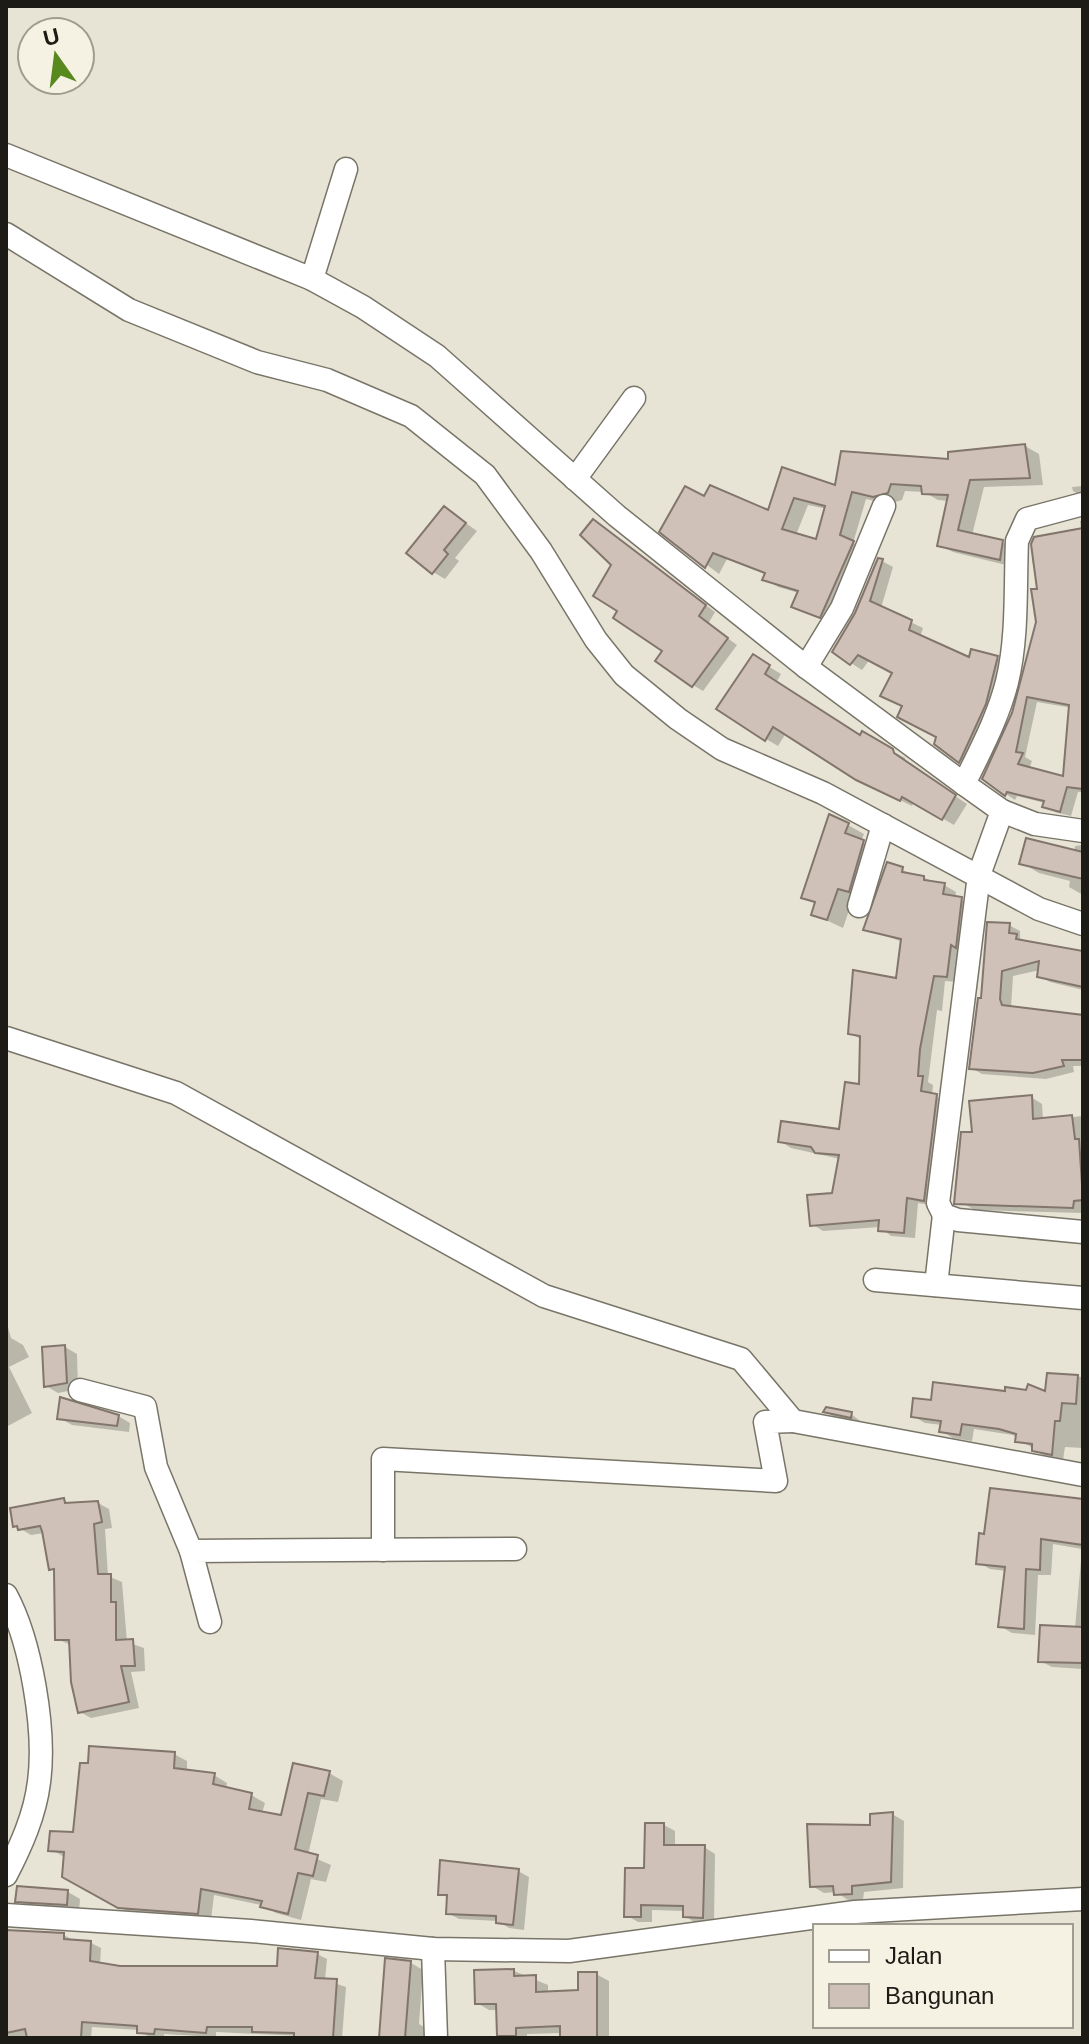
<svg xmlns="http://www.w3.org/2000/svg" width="1089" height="2044" viewBox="0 0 1089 2044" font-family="Helvetica,sans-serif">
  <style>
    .shadow { fill: #0003; fill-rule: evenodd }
    .building { fill: #cfc1b8; stroke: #82756c; stroke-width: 2; fill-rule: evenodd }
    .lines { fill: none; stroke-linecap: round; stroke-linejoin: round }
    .minor-casing { stroke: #787568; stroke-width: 25 }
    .minor { stroke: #fff; stroke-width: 22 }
  </style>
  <rect width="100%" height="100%" fill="#e8e4d5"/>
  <g class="shadow">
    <path d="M1025,446L1039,454L1043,485L984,487L972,535L1002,542L1016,550L1014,567L953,552L939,545L949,501L938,500L924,492L905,491L902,500L889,504L866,499L853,543L867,551L834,624L794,606L799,593L778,587L765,579L767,574L727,559L719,574L662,531L705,499L769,513L784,469L836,488ZM808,505L827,509L817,542L796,535Z"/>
    <path d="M1083,486V497L1073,491L1072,487Z"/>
    <path d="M444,508L477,531L455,558L459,561L445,579L433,572Z"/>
    <path d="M1083,520V684L1078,709L1037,702L1025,757L1032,761L1029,769L1065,778L1083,727V792H1078L1071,816L1055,812L1045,803L1017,796L1015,800L1006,794L1014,714L1038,622L1039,591L1032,560L1036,539L1081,530L1080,521Z"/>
    <path d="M604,528L715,612L708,624L737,645L703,691L693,685L664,651L620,611Z"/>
    <path d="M882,561L893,567L881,608L923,628L920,637L970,660L997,658L1008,664L971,767L936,743L938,737L904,707L894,673L870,659L862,670L851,663L857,614Z"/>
    <path d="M753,657L781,674L776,683L861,737L863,734L905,758L906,763L967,804L954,825L914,802L912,806L871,786L786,733L778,746L766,739Z"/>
    <path d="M848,825L864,834L861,841L879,851L854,896L843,928L813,914L817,904L803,897Z"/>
    <path d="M1083,845V895L1069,887L1070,881L1039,873L1022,863L1074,852L1075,846Z"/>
    <path d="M888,865L944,885L956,892L955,898L973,905L958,982L945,981L942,1011L937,1010L928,1082L933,1085L932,1095L947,1102L935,1206L918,1203L915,1238L891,1236L880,1227L823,1231L812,1224L834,1195L840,1159L791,1148L780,1141L841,1131L861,1086L862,1040L850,1033L897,981L903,942L865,929Z"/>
    <path d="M1009,925L1020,931V938L1029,943L1083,953V990L1050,982L1039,976L1040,970L1013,976L1011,1008L1083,1017V1066H1073L1074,1072L1046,1079L982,1074L971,1068L983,1000Z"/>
    <path d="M1031,1097L1042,1104L1043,1120L1083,1116V1213L975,1210L955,1199L974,1135Z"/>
    <path d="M6,1320L11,1338L23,1345L29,1357L9,1367L32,1413L6,1427Z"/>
    <path d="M65,1347L77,1354L78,1389L58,1393L46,1386Z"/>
    <path d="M1048,1375L1083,1377V1448L1065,1447L1063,1460L1046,1457L1013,1435L974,1429L972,1441L953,1438L941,1431L942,1425L925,1423L913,1416L933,1403L1006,1393L1047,1394Z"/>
    <path d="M825,1412L851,1414L863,1423L837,1418Z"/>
    <path d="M118,1416L130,1423L129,1432L72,1425L60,1418Z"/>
    <path d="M64,1500L72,1505L98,1503L109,1509L112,1528L105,1529L108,1576L122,1582L127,1642L144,1648L145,1671L131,1672L139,1708L91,1718L80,1712L71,1645L57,1639L56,1572L51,1568L44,1533L31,1535L14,1525Z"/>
    <path d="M1083,1501V1669L1052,1667L1040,1661L1075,1628L1082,1549L1053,1544L1051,1575H1038L1035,1635L1012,1633L1000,1626L1007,1571L990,1569L978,1562Z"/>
    <path d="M174,1754L187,1761V1772L214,1775L227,1783L226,1789L251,1795L265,1803L262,1813L283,1817L294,1766L329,1773L343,1781L338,1802L321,1799L308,1855L331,1865L326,1882L311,1879L301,1920L276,1913L261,1905L214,1895L211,1920L133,1915L64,1876V1857L51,1849Z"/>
    <path d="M892,1814L904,1821L903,1888L864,1892L863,1900H848L836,1892L824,1893L812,1886L873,1827Z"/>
    <path d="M664,1825L675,1831V1847H704L715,1854L714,1923H696L685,1916V1911L652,1910V1922H638L626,1915Z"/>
    <path d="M518,1871L529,1877L524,1930L509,1928L498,1921L459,1919L448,1913L449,1898L440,1894Z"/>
    <path d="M68,1892L80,1899L79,1911L30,1908L18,1900Z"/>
    <path d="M6,1932L64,1935L74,1941L91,1943L101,1948L100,1965L120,1968H279L317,1954L327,1959L325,1980L346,1987L342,2038L216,2032V2037L164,2034V2038H159L149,2037L139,2030L92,2027L91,2038H6Z"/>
    <path d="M411,1963L423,1970L419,2024L431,2031V2038H382Z"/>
    <path d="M514,1971L548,1985V1993L580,1992L596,1974L609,1981V2038H562V2033L527,2034V2038L499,2035L498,2010H489L477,2003Z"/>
  </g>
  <g class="building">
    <path d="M1025,444L1030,478L970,480L958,530L1003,540L1000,560L937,546L948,495L922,494L921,486L891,484L888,493L873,497L852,492L840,535L854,541L820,618L791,607L798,591L762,580L765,573L713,553L705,568L659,532L685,486L704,496L710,485L768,510L782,467L835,485L841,451L948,459V452ZM794,498L825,506L816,539L782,529Z"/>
    <path d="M444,506L466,523L444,550L448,554L432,574L406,553Z"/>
    <path d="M593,519L706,605L699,616L728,638L692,687L655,661L662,651L613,618L617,611L593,596L611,565L580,535Z"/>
    <path d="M1083,528V789L1067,787L1060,812L1042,807L1044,801L1007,792L1005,796L982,779L1012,713L1036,622L1031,589H1037L1031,544L1034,537ZM1027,697L1069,705L1063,776L1018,764L1023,753L1016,752Z"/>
    <path d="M878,558L883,559L870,601L912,620L909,630L969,657L971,649L998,656L986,704L959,763L934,744L936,737L897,717L902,706L880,696L892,673L858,655L850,665L832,652L855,613Z"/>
    <path d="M753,654L770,665L765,674L860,735L862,731L893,749L894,753L956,795L942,820L902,797L900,801L856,780L773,727L765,741L716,709Z"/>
    <path d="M829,814L849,823L845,833L864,840L849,892L838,889L827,920L811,915L815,902L801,898Z"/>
    <path d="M1026,838L1083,852V879L1019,864Z"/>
    <path d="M887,862L903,867L902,872L924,876V880L945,883L943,894L962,897L956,948L951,945L947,977L934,976L920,1049L918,1076H923L921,1091L937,1094L924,1201L907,1198L904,1233L878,1231L879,1220L810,1226L807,1195L832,1193L839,1155L815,1153L811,1147L778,1142L781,1121L839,1129L845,1082L859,1084L860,1036L848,1034L853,970L896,978L901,939L863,930Z"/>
    <path d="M987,922L1010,923L1009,933L1017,934L1016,939L1083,951V987L1037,977L1039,961L1002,971L1000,999L1002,1005L1083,1015V1060H1062L1064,1066L1033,1073L969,1069L978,998H981Z"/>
    <path d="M1032,1095L1033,1119L1072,1115L1075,1139H1079L1083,1200L1074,1201L1073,1208L954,1204L961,1132H972L969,1101Z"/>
    <path d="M65,1345L67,1383L44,1387L42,1347Z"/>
    <path d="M1047,1373L1078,1375L1076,1404L1062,1403L1060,1421H1055L1052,1455L1032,1451V1444L1015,1442L1016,1434L999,1429L962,1424L960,1435L939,1432L941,1421L911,1417L913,1398L931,1400L933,1382L1005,1391V1387L1026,1390L1028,1384L1045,1391Z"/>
    <path d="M60,1397L119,1415L117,1426L57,1419Z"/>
    <path d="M826,1407L852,1412L851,1418L823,1412Z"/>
    <path d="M990,1488L1083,1499V1545L1041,1539L1040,1570L1026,1569L1024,1629L998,1627L1005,1567L976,1564L979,1533L984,1534Z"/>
    <path d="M64,1498L65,1503L98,1501L102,1522L94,1524L98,1574H111V1602H116V1640L133,1639L135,1666H121L129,1702L78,1713L71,1682L69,1640H55L54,1569L49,1570L42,1531L40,1526L18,1530L17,1526L13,1527L10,1508Z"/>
    <path d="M1040,1625L1083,1627V1663L1038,1662Z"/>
    <path d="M89,1746L175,1752L174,1768L215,1773L213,1784L252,1793L249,1809L281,1815L293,1763L330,1771L324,1796L308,1793L295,1849L318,1855L313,1876L298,1873L288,1914L260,1907L262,1901L201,1889L198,1914L118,1908L62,1877L64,1852L48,1851L50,1831L73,1832L80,1763H88Z"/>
    <path d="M893,1812L891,1882L852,1886V1894L834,1895L833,1886L810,1887L807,1824L870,1825V1814Z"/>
    <path d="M645,1823H664V1845H705L703,1918L683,1917V1906L641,1905V1917H624L625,1868H644Z"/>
    <path d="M440,1860L519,1869L513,1925L496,1923V1916L446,1914L447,1895H438Z"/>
    <path d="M17,1886L68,1890L67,1905L15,1902Z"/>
    <path d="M6,1930L64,1933V1939L91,1941L90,1961L120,1966H277L278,1948L318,1952L315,1978L337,1979L333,2038H294V2033L252,2032V2027H207L206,2033L155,2029L154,2034L137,2033V2026L82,2022L81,2038H27L25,2029L6,2033Z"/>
    <path d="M385,1958L411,1961L405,2038H379Z"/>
    <path d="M514,1969V1976L536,1975V1992L578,1990V1972H597V2038H560V2026L516,2028V2036H497L496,2004H475L474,1970Z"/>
  </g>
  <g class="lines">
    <g class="minor-casing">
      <g id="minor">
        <path d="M6,155L312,279L363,307L437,356L617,516L806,667L964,784L1002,811L1035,824L1083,831"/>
        <path d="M6,234L129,310L257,362L327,380L411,416L485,475L541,551L596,640L624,675L678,719L722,749L823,793L1039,909L1083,924"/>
        <path d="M312,279L346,169"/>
        <path d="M575,479L634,398"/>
        <path d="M806,667L842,608L884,506"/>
        <path d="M964,784C980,751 998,718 1007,682C1018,637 1015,587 1017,541L1027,519L1083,504"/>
        <path d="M1002,811L979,875L938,1203L944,1215L958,1220L1083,1232"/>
        <path d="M859,906L883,825"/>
        <path d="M6,1038L176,1093L544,1296L741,1359L793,1421L1083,1475"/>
        <path d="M875,1280L1083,1298"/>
        <path d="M936,1285L944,1215"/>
        <path d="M80,1390L145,1407L156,1467L191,1551"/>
        <path d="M383,1550V1459L776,1481L765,1422L793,1421"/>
        <path d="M6,1595C31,1641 46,1730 39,1782C35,1815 21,1846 6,1875"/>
        <path d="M210,1622L191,1551L515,1549"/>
        <path d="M6,1915L251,1931L433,1949L569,1951L855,1912L1083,1899"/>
        <path d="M433,1949L436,2038"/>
      </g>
    </g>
    <use href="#minor" class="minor"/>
  </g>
  <rect width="1089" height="2044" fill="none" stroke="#1c1b15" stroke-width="16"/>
  <rect x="813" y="1924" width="260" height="104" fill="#f6f2e3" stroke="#9f9c91" stroke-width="2"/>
  <rect x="829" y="1950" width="40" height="12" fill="#ffffff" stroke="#9f9c91" stroke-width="2"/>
  <text x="885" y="1964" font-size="24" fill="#1c1b15">Jalan</text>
  <rect x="829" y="1984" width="40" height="24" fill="#cfc1b8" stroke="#9f9c91" stroke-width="2"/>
  <text x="885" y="2004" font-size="24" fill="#1c1b15">Bangunan</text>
  <g transform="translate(56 56) rotate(346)"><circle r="38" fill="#f6f2e3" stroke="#9f9c91" stroke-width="2"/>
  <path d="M0-6L14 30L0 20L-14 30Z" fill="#58891f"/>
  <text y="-12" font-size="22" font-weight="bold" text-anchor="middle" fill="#1c1b15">U</text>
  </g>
</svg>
